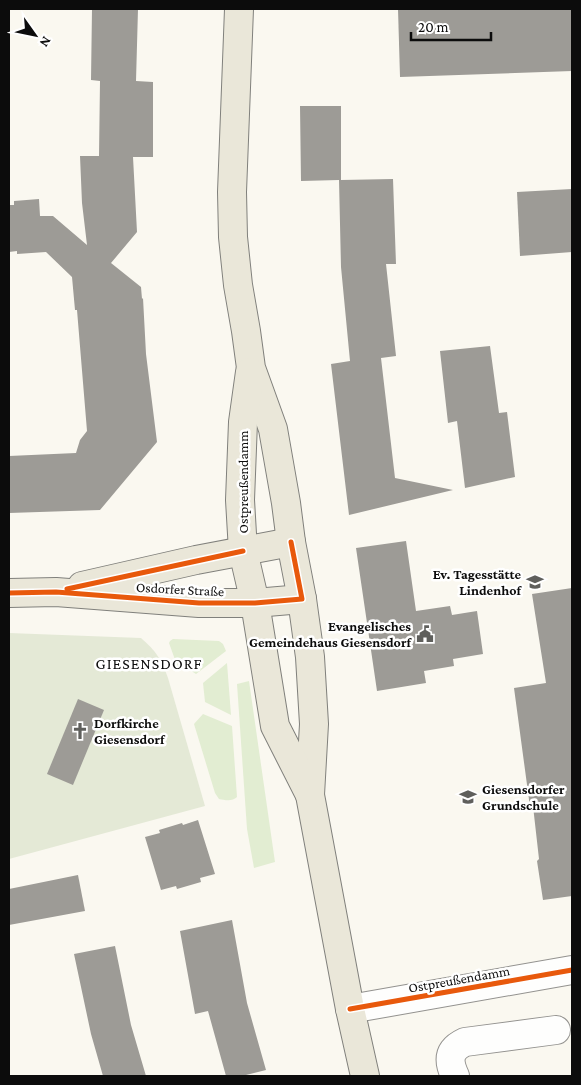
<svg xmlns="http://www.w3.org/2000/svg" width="581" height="1085" viewBox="0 0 581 1085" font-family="'Crimson Pro',serif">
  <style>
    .green { fill: #e2edd2 }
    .cemetery { fill: #e4e9d6 }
    .building { fill: #9d9b96 }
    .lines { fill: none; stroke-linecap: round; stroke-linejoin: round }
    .minor-casing { stroke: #93928f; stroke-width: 30 }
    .major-casing { stroke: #80807c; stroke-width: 30 }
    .minor { stroke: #fefefd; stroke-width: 28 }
    .major { stroke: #eae7d9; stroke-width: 28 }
    .cycleway-casing { stroke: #fff; stroke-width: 8 }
    .cycleway { stroke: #e8590c; stroke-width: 5 }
    .labels { text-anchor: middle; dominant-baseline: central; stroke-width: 5; stroke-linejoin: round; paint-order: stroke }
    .street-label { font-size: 14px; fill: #0c0c0c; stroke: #fff }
    .poi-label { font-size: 14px; font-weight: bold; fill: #0c0c0c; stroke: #fff; text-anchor: end }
    .quarter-label { font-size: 16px; letter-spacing: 1px; fill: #0c0c0c; stroke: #fff }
  </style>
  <rect width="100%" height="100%" fill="#faf8f0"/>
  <g class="green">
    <path d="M173,639L219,641L223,644L226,651L196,674L187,668H178L169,643L170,641Z"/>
    <path d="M227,663L231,715L205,702L203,683Z"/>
    <path d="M249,681L275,862L254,868L247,829L237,684Z"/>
    <path d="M203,714L232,726L237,797C232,802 225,800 219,799L215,793L194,724Z"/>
  </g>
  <path class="cemetery" d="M9,633L141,638C156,651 161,659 168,678L205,806L9,859Z"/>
  <g class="building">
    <path d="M92,9H138L136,81L153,82V157H133L137,232L111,263L141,287L142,299L143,298L146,354L157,442L100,510L9,513V456L76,453L80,440L87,431L77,310H75L72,277L46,252L17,254V251L9,252V205H14V201L39,199L40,216H53L87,245L82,203L80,156H99L100,81L91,80Z"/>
    <path d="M398,9H572V71L400,77Z"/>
    <path d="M300,106H341V180L393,179L396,264H386L396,356L381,358L395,478L453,490L349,515L331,364L350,361L341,267L339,180L301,181Z"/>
    <path d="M572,189V252L520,256L517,192Z"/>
    <path d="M490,346L499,413L507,412L515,477L465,488L457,421L448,423L440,351Z"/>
    <path d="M406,541L416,611L450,606L452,615L477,611L483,654L453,659L454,666L424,671L426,683L377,691L356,548Z"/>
    <path d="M572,588V896L543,900L537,861L539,859L533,806L530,807L514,688L546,683L532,594Z"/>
    <path d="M78,699L104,710L73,785L47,774Z"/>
    <path d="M198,820L215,874L200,878L201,882L177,889L176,886L161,890L145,837L160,833L159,830L182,823L183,825Z"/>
    <path d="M78,875L85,911L9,925V889Z"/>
    <path d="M232,920L247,1003L266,1070L242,1076H226L208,1011L195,1014L180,931Z"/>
    <path d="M115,946L131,1025L146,1076H103L91,1034L74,954Z"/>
  </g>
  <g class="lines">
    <g class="minor-casing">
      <g id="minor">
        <path d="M350,1009L572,970"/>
        <path d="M455,1076C448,1061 448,1050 465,1042L556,1030"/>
      </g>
    </g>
    <g class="major-casing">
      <g id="major">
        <path d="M239,9L232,192L233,237L238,285L246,331L251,368L273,429L286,503L291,542L302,599L310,657L314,724L310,795L350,1009L365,1076"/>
        <path d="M250,372L243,422L240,500L243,551L255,603L275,726L310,795"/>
        <path d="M82,586L196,560L291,542"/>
        <path d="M9,593L56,592L199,603H255L302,599"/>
      </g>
    </g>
    <use href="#minor" class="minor"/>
    <use href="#major" class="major"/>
    <g class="cycleway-casing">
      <g id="cycleway">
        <path d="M67,589L243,551"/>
        <path d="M9,593L56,592L199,603H255L302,599L291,542"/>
        <path d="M350,1009L572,970"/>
      </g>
    </g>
    <use href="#cycleway" class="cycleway"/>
  </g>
  <defs>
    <g id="school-bare" transform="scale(1.35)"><path d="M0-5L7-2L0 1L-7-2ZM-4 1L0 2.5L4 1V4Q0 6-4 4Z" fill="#5f5f5c" stroke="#fff" stroke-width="2.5" paint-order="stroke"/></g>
    <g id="civic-bare" transform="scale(1.35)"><path d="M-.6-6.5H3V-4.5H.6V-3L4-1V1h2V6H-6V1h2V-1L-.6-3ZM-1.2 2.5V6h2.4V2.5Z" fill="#5f5f5c" stroke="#fff" stroke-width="2.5" paint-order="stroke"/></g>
    <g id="church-bare" transform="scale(1.35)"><path d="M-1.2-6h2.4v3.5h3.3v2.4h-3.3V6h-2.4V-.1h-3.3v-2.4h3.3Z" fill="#5f5f5c" stroke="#fff" stroke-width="2.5" paint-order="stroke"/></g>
  </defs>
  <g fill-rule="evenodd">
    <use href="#school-bare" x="535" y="582"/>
    <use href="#civic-bare" x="425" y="634"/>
    <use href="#church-bare" x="80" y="731"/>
    <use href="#school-bare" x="468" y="797"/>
  </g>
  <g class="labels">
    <g class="street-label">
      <text transform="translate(243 482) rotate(-90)">Ostpreußendamm</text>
      <text transform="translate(180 589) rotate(3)">Osdorfer Straße</text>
      <text transform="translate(459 979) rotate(-10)">Ostpreußendamm</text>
    </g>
    <g class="poi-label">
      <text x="521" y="574">Ev. Tagesstätte<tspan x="521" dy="16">Lindenhof</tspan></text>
      <text x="411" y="626">Evangelisches<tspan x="411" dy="16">Gemeindehaus Giesensdorf</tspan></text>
      <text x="94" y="723" text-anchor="start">Dorfkirche<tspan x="94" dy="16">Giesensdorf</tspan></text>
      <text x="482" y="789" text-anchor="start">Giesensdorfer<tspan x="482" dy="16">Grundschule</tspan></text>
    </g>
    <g class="quarter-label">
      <text x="149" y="663">GIESENSDORF</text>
    </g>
  </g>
  <rect width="581" height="1085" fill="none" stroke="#0c0c0c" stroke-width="20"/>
  <g transform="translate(35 35) rotate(123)" stroke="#ffffff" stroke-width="4" paint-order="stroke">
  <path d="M0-4L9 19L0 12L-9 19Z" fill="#0c0c0c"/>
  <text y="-8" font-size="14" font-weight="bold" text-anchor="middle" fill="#0c0c0c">N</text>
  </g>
  <path d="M411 32v8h80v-8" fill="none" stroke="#0c0c0c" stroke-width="2.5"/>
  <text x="418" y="32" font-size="15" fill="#0c0c0c" stroke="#ffffff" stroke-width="4" paint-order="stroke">20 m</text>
</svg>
